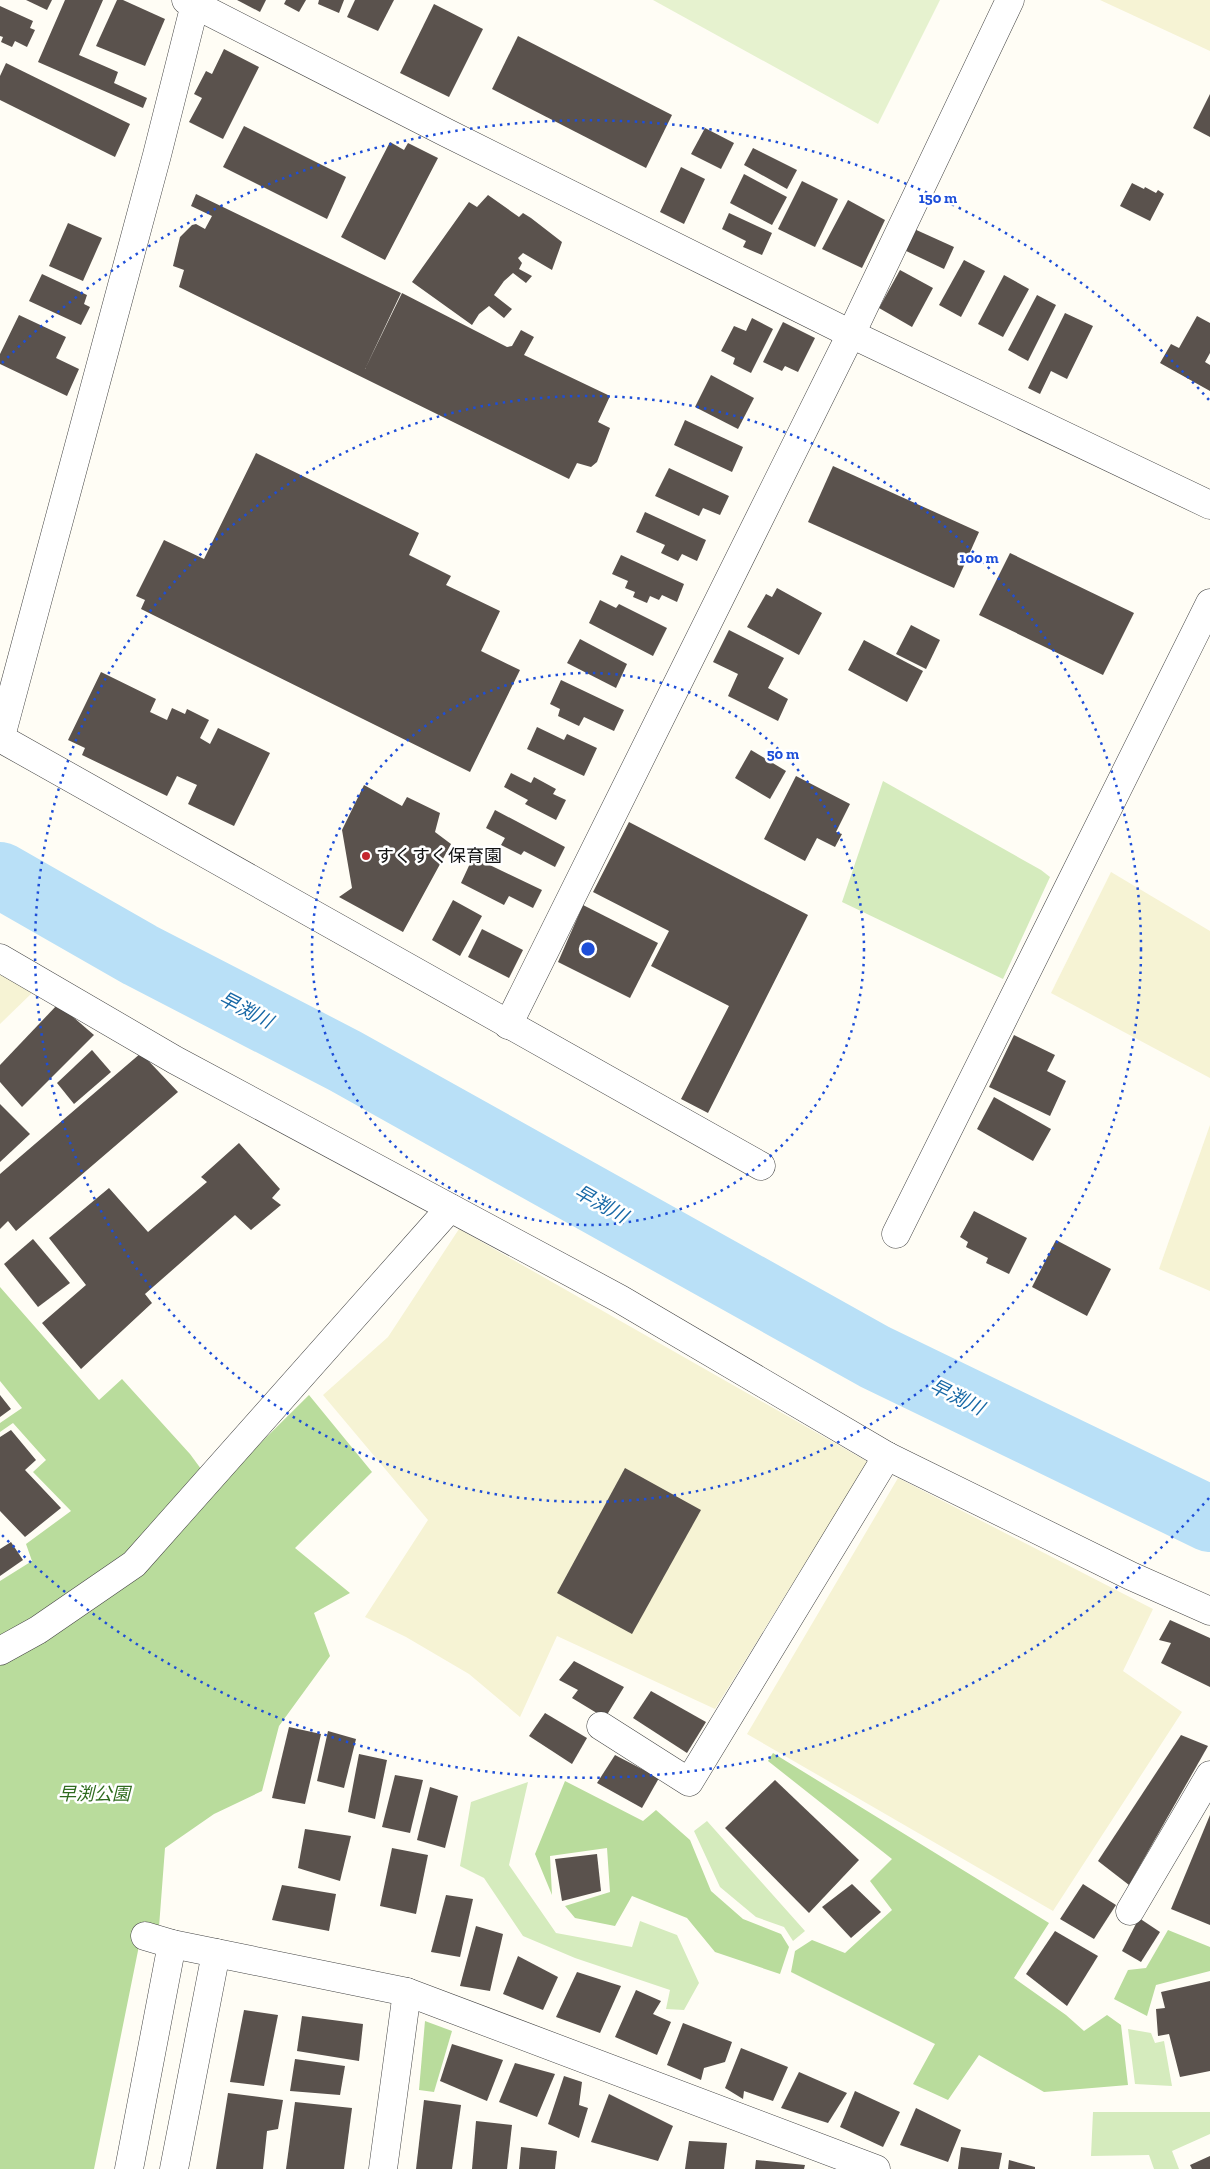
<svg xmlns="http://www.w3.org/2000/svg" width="1210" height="2169" viewBox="0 0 1210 2169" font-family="'Zilla Slab','Noto Sans JP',serif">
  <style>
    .farmland { fill: #f6f3d4 }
    .green { fill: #d5ebbd }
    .forest { fill: #b9dc9c }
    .pitch { fill: #e6f2cf }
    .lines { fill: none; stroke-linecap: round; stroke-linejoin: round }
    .river { stroke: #b9e0f7; stroke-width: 66 }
    .building { fill: #5a524d }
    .minor-casing { stroke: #444; stroke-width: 29 }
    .minor { stroke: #fff; stroke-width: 28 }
    .ring { fill: none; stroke: #1d4ed8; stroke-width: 2.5; stroke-dasharray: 2.5 5 }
    .poi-dot { fill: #c4262e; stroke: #fff; stroke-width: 2 }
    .labels { text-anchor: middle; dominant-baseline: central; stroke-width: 5; stroke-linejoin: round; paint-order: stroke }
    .poi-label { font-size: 18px; fill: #111; stroke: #fff; text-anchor: start }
    .park-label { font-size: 18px; font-style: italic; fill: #2f6b1f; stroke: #fff }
    .water-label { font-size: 19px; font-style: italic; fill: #1768a6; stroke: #fff }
    .centre { fill: #1d4ed8; stroke: #fff; stroke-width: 2.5 }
    .ring-label { font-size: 15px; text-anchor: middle; font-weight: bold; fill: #1d4ed8; stroke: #fff; stroke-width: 5; stroke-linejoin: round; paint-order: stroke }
  </style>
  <rect width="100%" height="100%" fill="#fffdf5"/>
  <g class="farmland">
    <path d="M1100,0H1210V51Z"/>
    <path d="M1111,872L1210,931V1078L1051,993Z"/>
    <path d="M0,969L36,989L0,1024Z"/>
    <path d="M1210,1125V1291L1159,1269Z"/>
    <path d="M459,1229L868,1462L715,1709L557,1636L520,1717L469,1674L406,1637L365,1617L428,1520L323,1395L388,1337Z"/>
    <path d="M898,1478L1153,1609L1123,1671L1182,1712L1053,1911L747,1734Z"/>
  </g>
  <g class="green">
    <path d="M883,781L1041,870L1050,877L1003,979L842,902Z"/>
    <path d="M528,1782L509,1865L556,1933L632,1947L640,1921L677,1935L699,1983L684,2010L666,2009L670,1990L575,1958L523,1936L484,1878L460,1866L471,1802Z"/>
    <path d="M707,1821L805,1931L793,1941L784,1927L756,1917L720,1887L694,1831Z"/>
    <path d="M1128,2029L1151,2033L1155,2043L1164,2041L1172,2086L1135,2084Z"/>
    <path d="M1093,2112H1210V2134L1172,2151L1179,2169H1154L1149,2155L1091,2156Z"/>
  </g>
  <g class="forest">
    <path d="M0,1287L99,1400L122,1379L190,1454L215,1488L309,1395L372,1472L295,1548L350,1593L314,1613L330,1656L279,1726L262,1791L214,1814L165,1848L159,1927L144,1921L94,2169H0V1581L32,1561L26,1544L71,1511L33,1472L46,1460L13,1423L0,1432V1423L22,1408L0,1381Z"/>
    <path d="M773,1753L1049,1923L1014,1978L1066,2015L1084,2031L1107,2015L1121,2025L1128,2085L1044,2092L979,2055L948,2100L913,2084L935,2044L791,1972L795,1951L812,1940L845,1953L892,1910L870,1881L892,1859L768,1761Z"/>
    <path d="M565,1781L643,1821L656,1810L690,1840L711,1891L743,1919L781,1934L789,1947L780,1974L715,1952L687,1918L632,1896L615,1926L575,1918L565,1906L610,1892L607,1848L550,1856L552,1895L535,1854Z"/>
    <path d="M1168,1930L1210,1947V1971L1156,1985L1147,2016L1114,1999L1128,1970L1146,1968Z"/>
    <path d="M425,2021L452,2031L434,2092L419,2090Z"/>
  </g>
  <path class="pitch" d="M653,0H940L878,124Z"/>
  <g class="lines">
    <path class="river" d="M0,875L140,955L345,1061L875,1357L1210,1519"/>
  </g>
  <g class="building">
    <path d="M26,0H52L47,10Z"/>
    <path d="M65,0H103L79,55L118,72L114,83L147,98L143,108L38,62Z"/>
    <path d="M117,0H123L165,19L145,66L96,46Z"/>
    <path d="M237,0H266L260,12Z"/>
    <path d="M286,0H306L299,12L284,4Z"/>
    <path d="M319,0H344L339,13L318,4Z"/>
    <path d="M355,0H394L378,31L347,17Z"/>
    <path d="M434,4L483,29L449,97L400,73Z"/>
    <path d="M0,6L33,21L30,28L35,30L27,47L15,41L12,47L1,42L3,37L0,36Z"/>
    <path d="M518,36L672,115L646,168L492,89Z"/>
    <path d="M224,49L259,67L223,139L189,122L202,98L194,94L206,71L212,74Z"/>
    <path d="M6,63L130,124L115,157L0,100V76Z"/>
    <path d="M1210,94V137L1193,128Z"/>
    <path d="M244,126L346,177L327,219L223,167Z"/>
    <path d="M705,128L734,143L721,169L691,154Z"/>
    <path d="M390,142L404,150L408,143L438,158L385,260L341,237Z"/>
    <path d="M753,148L797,170L787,189L744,165Z"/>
    <path d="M681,167L705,179L684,224L660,212Z"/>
    <path d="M744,174L787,197L772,225L730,203Z"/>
    <path d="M802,181L838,199L815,247L778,229Z"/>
    <path d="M1132,183L1144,189L1145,187L1156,193L1158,190L1164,194L1150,221L1120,206Z"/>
    <path d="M196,194L401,293L365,369L402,293L507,347L512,346L521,330L534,337L524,355L610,396L598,422L610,428L597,462L591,467L577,463L569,479L179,287L184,270L173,266L180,237L192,225L196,224L205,229L212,216L191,206Z"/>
    <path d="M488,195L519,217L523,213L531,218L562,242L552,270L523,253L518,258L522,263L519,269L532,276L526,283L513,273L504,281L494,295L512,309L504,318L489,306L479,314L472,325L412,282L469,202L477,207Z"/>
    <path d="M848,200L885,220L862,268L822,249Z"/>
    <path d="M729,213L772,233L762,255L743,247L746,241L722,229Z"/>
    <path d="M68,223L102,238L83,281L49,266Z"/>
    <path d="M912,228L954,247L944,269L902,249Z"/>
    <path d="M964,260L985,271L961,317L939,305Z"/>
    <path d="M900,270L933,288L912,327L879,308Z"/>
    <path d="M42,274L87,295L84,304L90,307L81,325L29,301Z"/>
    <path d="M1004,275L1029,289L1003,337L978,324Z"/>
    <path d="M1037,295L1056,305L1028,361L1008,350Z"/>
    <path d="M1065,313L1093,326L1067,379L1051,371L1040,394L1028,388Z"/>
    <path d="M19,315L66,337L56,358L79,369L67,396L0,364V354Z"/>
    <path d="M1197,316L1210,323V353L1205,362L1210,365V391L1160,363L1171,344L1179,348Z"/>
    <path d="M752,318L773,329L751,373L733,364L735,358L721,351L734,326L746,331Z"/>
    <path d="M783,322L815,338L798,372L785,366L782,371L763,362Z"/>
    <path d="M711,375L754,398L738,429L695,407Z"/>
    <path d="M685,420L743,447L732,472L674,445Z"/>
    <path d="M256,453L419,533L409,555L451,576L446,585L500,611L481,651L520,670L470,772L141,609L145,600L136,596L164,540L204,559Z"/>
    <path d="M833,466L979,532L954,588L808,522Z"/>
    <path d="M669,468L729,496L720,515L703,508L699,516L655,496Z"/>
    <path d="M645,512L706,540L697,561L682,554L678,561L661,553L665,545L636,532Z"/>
    <path d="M1010,553L1134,613L1103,675L979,615Z"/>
    <path d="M621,555L684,584L677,602L662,595L659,600L650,596L647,603L633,597L635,592L625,588L628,581L612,574Z"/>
    <path d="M777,588L822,613L799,655L747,627L766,594L772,597Z"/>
    <path d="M600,600L616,608L619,604L667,628L653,656L589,623Z"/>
    <path d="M911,625L940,640L926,669L896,654Z"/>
    <path d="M729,630L784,658L768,688L788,699L778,721L728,696L738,674L713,662Z"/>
    <path d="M580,639L627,664L616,688L567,663Z"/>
    <path d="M864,640L923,671L907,702L848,670Z"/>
    <path d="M101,672L156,699L150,712L167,720L172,708L185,714L187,709L209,720L200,738L210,744L218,728L270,753L234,826L188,804L197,785L177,776L167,796L82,755L85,748L68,740Z"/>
    <path d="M561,680L624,710L614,731L584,717L579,726L558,716L560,709L550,704Z"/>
    <path d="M537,727L564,740L567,734L597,748L584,776L527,749Z"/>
    <path d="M751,750L786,771L770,799L735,778Z"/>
    <path d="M511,773L531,783L534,777L556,789L553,794L566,800L556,820L525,804L528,800L504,787Z"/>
    <path d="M796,776L850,804L836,832L842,834L835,847L817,838L805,861L764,839Z"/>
    <path d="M364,785L402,806L407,797L440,813L435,832L451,844L403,932L339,897L352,888L342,830Z"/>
    <path d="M495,810L565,847L555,867L524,851L521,855L501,845L505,838L486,828Z"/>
    <path d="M629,822L808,915L708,1113L681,1099L729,1006L651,966L669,931L593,892Z"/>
    <path d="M473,857L542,890L533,908L509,896L504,905L461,883Z"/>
    <path d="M453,900L482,916L460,956L432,940Z"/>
    <path d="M583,905L658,943L630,998L558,962Z"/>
    <path d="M482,929L523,950L509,978L468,957Z"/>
    <path d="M58,1004L94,1035L22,1107L0,1082V1065Z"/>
    <path d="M1014,1035L1055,1055L1047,1071L1066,1081L1050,1116L989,1087Z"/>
    <path d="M92,1050L111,1072L74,1104L57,1083Z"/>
    <path d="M141,1053L178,1092L16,1231L8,1221L0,1229V1174Z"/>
    <path d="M994,1097L1051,1129L1033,1161L977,1129Z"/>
    <path d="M0,1104L30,1134L0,1162Z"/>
    <path d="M239,1143L280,1189L272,1198L281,1205L251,1230L235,1215L145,1294L152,1303L81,1369L42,1323L86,1285L49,1238L109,1188L148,1232L207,1182L201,1177Z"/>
    <path d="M974,1211L1027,1238L1009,1274L986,1263L988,1258L966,1247L968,1242L960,1237Z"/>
    <path d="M33,1239L70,1283L38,1307L4,1264Z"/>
    <path d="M1056,1240L1111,1269L1087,1316L1032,1287Z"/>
    <path d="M0,1395L11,1409L0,1417Z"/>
    <path d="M11,1430L36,1460L25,1470L61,1508L25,1537L0,1511V1437Z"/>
    <path d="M625,1468L701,1510L632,1634L557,1593Z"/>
    <path d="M11,1542L23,1560L0,1576V1549Z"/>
    <path d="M1170,1620L1210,1638V1687L1161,1663L1171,1643L1159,1640Z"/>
    <path d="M574,1661L624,1687L605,1718L572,1698L578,1690L559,1680Z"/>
    <path d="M651,1691L706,1722L687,1753L633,1718Z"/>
    <path d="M545,1713L587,1738L572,1764L529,1736Z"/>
    <path d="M289,1727L321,1734L305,1804L272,1798Z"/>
    <path d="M328,1731L356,1739L344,1788L317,1781Z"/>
    <path d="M1181,1735L1208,1746L1129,1885L1098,1861Z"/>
    <path d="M359,1754L387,1760L375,1819L348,1812Z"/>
    <path d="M615,1755L659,1778L642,1808L597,1783Z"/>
    <path d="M395,1775L423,1780L410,1833L382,1827Z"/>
    <path d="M775,1780L859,1860L809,1913L725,1828Z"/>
    <path d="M430,1787L458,1796L445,1848L417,1840Z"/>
    <path d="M1210,1815V1925L1171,1909Z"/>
    <path d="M305,1829L351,1836L340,1881L298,1868Z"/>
    <path d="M392,1848L428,1855L416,1914L380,1906Z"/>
    <path d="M597,1854L601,1891L562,1901L555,1859Z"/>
    <path d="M852,1884L881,1912L851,1938L822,1907Z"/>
    <path d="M1083,1884L1116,1905L1094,1939L1060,1919Z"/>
    <path d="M282,1885L336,1894L329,1931L272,1920Z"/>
    <path d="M446,1895L473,1899L460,1957L431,1952Z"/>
    <path d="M1139,1918L1160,1932L1141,1962L1122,1951Z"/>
    <path d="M476,1926L503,1934L490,1991L460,1986Z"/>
    <path d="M1055,1931L1098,1956L1067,2006L1026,1974Z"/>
    <path d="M518,1956L558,1977L543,2010L503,1994Z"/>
    <path d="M577,1972L621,1986L600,2033L556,2017Z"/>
    <path d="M1210,1981V2071L1180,2077L1169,2034L1158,2036L1156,2009L1165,2008L1161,1992Z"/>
    <path d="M636,1990L661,2001L653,2014L671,2022L657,2055L615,2037Z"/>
    <path d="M244,2010L278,2015L264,2086L230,2082Z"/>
    <path d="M302,2016L363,2024L359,2061L297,2051Z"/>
    <path d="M683,2023L732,2042L725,2062L704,2068L701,2080L667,2065Z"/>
    <path d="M452,2044L503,2060L487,2101L440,2081Z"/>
    <path d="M741,2048L788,2067L773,2101L744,2091L743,2099L725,2088Z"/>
    <path d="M295,2059L345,2066L340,2095L290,2091Z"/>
    <path d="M515,2063L555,2074L537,2117L499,2102Z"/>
    <path d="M799,2072L847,2093L828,2123L781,2108Z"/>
    <path d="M564,2076L582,2082L579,2105L588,2108L579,2138L548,2124Z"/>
    <path d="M855,2091L900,2112L883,2147L840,2127Z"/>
    <path d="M228,2093L283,2100L278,2129L267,2131L263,2169H216Z"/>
    <path d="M609,2094L673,2126L658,2161L591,2142Z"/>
    <path d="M424,2100L461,2105L452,2169H416Z"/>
    <path d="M295,2102L352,2108L344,2169H286Z"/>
    <path d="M916,2108L961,2130L948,2162L900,2145Z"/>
    <path d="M476,2121L512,2125L507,2169H472Z"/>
    <path d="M689,2141L727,2143L724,2169H685Z"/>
    <path d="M521,2147L557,2151L555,2169H519Z"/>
    <path d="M961,2147L1002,2153L999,2169H958Z"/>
    <path d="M1210,2156V2169H1192L1190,2165Z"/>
    <path d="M756,2160L805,2165L804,2169H755Z"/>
    <path d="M1009,2160L1035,2167V2169H1008Z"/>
  </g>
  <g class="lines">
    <g class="minor-casing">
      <g id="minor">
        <path d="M186,0L447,133L851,334L1210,505"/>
        <path d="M0,738L761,1166"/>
        <path d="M0,740L157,155L196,0"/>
        <path d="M0,958L175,1060L620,1299L887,1456L1131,1576L1210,1611"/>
        <path d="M508,1025L851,334L1010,0"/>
        <path d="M896,1234L1210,603"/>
        <path d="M0,1651L38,1630L134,1564L450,1208"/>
        <path d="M601,1726L689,1782L887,1456"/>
        <path d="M1130,1911L1210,1775"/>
        <path d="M145,1936L172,1944L407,1992L876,2169"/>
        <path d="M129,2169L172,1944"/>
        <path d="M174,2169L216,1953"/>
        <path d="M383,2169L407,1992"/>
      </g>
    </g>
    <use href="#minor" class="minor"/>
  </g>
  <g class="ring">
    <circle cx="588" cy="949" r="276"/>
    <circle cx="588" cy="949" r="553"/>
    <path d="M1209 1498A829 829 0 0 1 2 1535M2 363A829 829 0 0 1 1209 400"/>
  </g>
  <circle class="poi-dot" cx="366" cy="856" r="5"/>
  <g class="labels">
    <g class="poi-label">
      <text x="376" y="856">すくすく保育園</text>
    </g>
    <g class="park-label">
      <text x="94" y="1794">早渕公園</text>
    </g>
    <g class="water-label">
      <text transform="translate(246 1010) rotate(27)">早渕川</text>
      <text transform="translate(601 1204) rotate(29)">早渕川</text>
      <text transform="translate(957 1397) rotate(26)">早渕川</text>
    </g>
  </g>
  <circle cx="588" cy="949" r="8" class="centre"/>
  <g class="ring-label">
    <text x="938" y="203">150 m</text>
    <text x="979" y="563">100 m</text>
    <text x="783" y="759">50 m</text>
  </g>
</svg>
